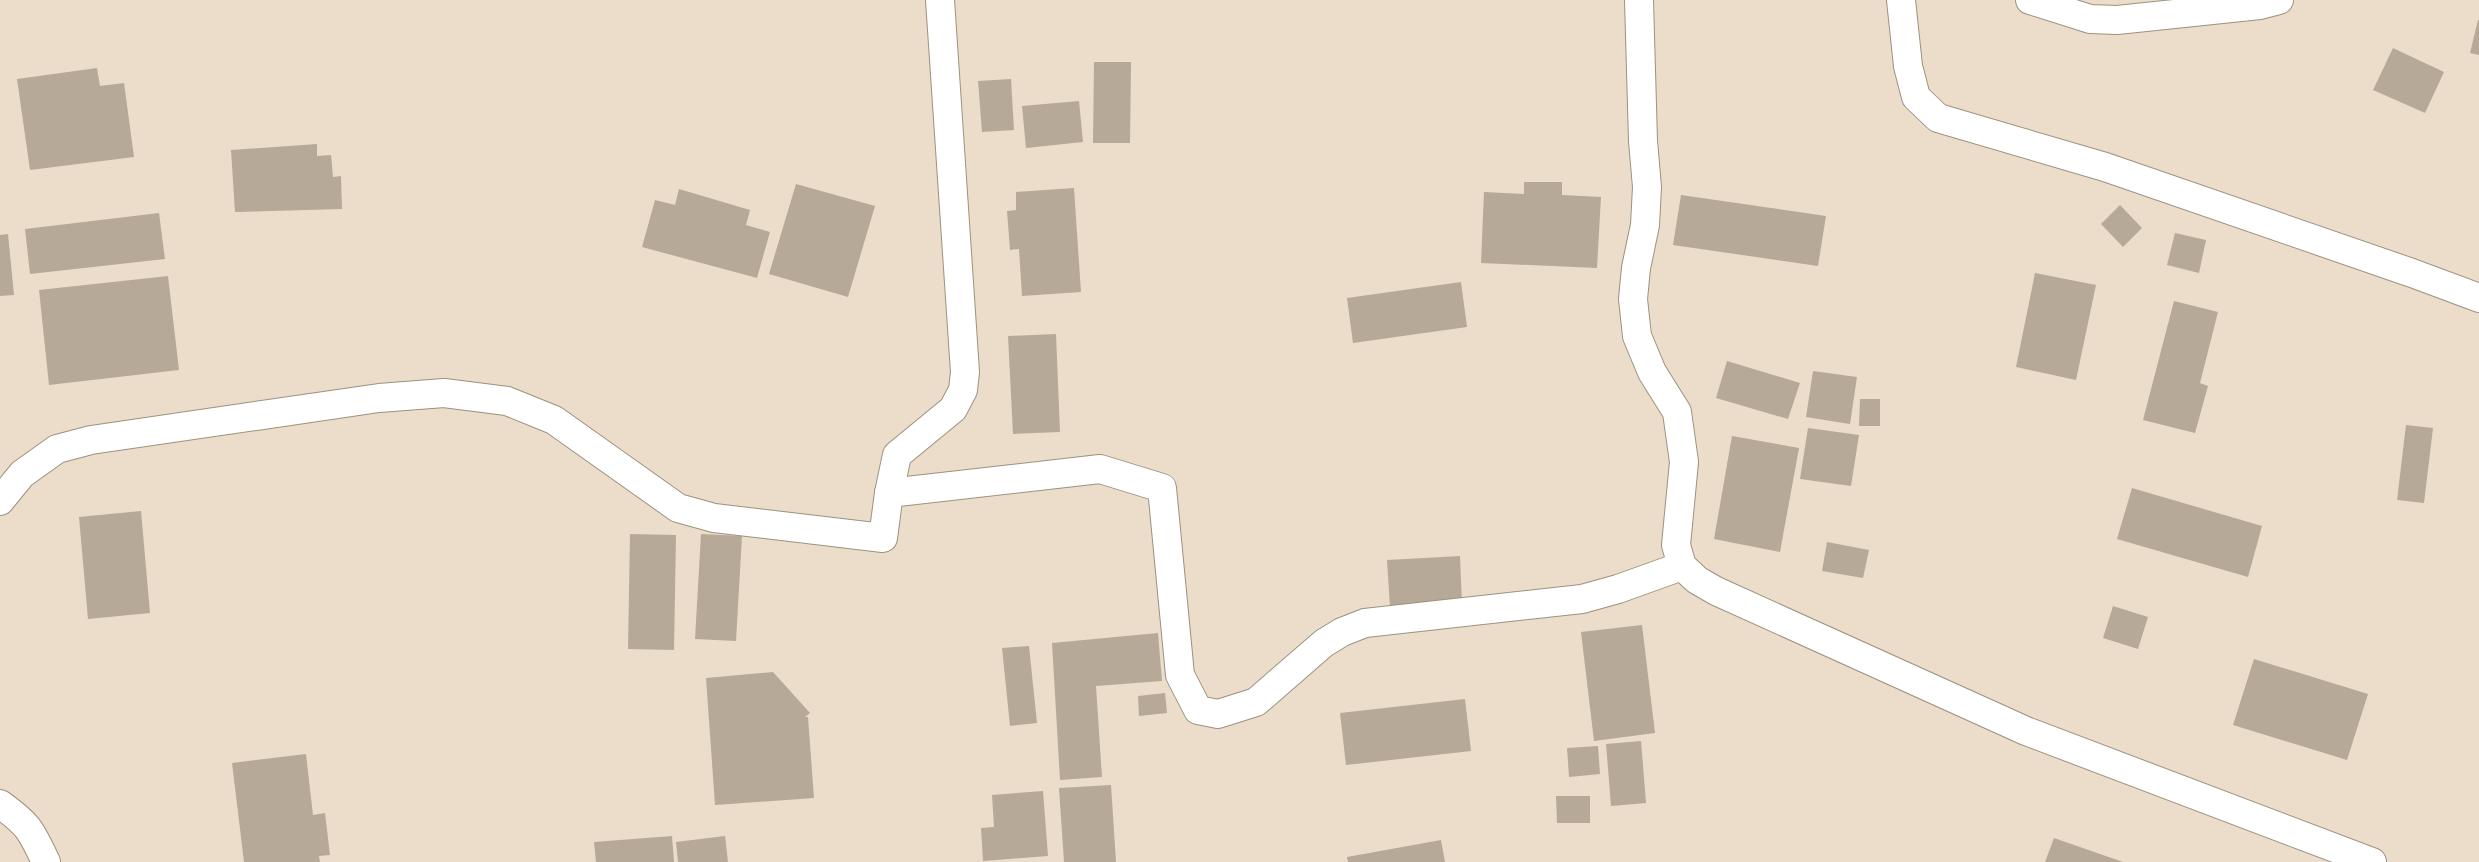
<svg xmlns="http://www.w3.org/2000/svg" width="2479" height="862" viewBox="0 0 2479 862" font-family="Manrope,sans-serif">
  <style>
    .building { fill: #b6a997 }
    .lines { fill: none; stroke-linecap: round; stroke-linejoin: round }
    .minor-casing { stroke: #9d917f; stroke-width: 30 }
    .minor { stroke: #fff; stroke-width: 28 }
  </style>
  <rect width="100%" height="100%" fill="#ebddca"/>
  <g class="building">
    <path d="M2478,20H2479V55L2470,53Z"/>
    <path d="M2393,48L2444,72L2425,113L2373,90Z"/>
    <path d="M1094,62H1131L1130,143H1093Z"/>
    <path d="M97,68L100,86L124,83L134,157L30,170L17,79Z"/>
    <path d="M1011,79L1014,130L982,132L978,81Z"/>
    <path d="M1079,101L1083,142L1026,148L1022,106Z"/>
    <path d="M317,144V156L331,155L333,177L341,176L342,209L235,212L231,150Z"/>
    <path d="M1524,182H1562V195L1601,197L1597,268L1481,263L1484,192L1524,194Z"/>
    <path d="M796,184L875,206L848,297L769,274Z"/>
    <path d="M1074,188L1081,292L1022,296L1019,249L1010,250L1007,211L1016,210V192Z"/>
    <path d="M679,189L750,210L746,225L770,232L757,278L642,247L655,200L675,205Z"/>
    <path d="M1681,195L1826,216L1818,266L1673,245Z"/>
    <path d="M2120,205L2142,228L2123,247L2101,224Z"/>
    <path d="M159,213L165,259L30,274L25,229Z"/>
    <path d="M2175,233L2206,240L2199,273L2167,265Z"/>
    <path d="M8,234L14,295L0,296V235Z"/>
    <path d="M2035,273L2096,285L2076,380L2016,367Z"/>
    <path d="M168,276L179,370L49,385L39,290Z"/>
    <path d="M1461,282L1467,327L1353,343L1347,298Z"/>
    <path d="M2174,301L2218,312L2200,383L2208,386L2195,433L2143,420Z"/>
    <path d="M1056,334L1060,432L1013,434L1008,336Z"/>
    <path d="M1727,361L1800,383L1788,419L1716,398Z"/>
    <path d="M1813,371L1857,377L1850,424L1806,417Z"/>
    <path d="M1860,399H1880V426H1859Z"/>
    <path d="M2406,425L2433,428L2424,503L2397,500Z"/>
    <path d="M1808,428L1859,435L1851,486L1800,479Z"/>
    <path d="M1732,436L1799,448L1780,552L1714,539Z"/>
    <path d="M2132,488L2262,526L2248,577L2117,539Z"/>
    <path d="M141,511L150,613L88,619L79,517Z"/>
    <path d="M630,534L676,535L674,650L628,649Z"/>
    <path d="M701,534L742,536L736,641L695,639Z"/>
    <path d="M1827,542L1869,550L1863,578L1822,571Z"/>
    <path d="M1460,556L1462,604L1390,608L1387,560Z"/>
    <path d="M2113,606L2148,617L2138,649L2103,638Z"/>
    <path d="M1642,625L1655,733L1594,741L1581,632Z"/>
    <path d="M1158,633L1162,681L1096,686L1102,777L1060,780L1052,643Z"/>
    <path d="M1029,646L1037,723L1010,726L1002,648Z"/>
    <path d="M2254,659L2368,694L2347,760L2233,725Z"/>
    <path d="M773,672L810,713L805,717H808L814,798L715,805L706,678Z"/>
    <path d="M1165,693L1167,713L1139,716L1138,696Z"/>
    <path d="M1465,699L1471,751L1346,765L1340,713Z"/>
    <path d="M1641,741L1646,803L1611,806L1606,744Z"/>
    <path d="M1598,746L1600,774L1569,777L1567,748Z"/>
    <path d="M306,754L313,815L325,813L330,855L319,856L320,862H244L232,763Z"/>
    <path d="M1111,785L1116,862H1064L1059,788Z"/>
    <path d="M1043,791L1048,856L983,861L981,828L994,827L992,795Z"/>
    <path d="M1556,796H1590V823H1557Z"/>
    <path d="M672,836L674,862H596L594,842Z"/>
    <path d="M725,836L728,862H678L676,842Z"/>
    <path d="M2054,838L2123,862H2045Z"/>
    <path d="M1441,840L1445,862H1348L1347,857Z"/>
  </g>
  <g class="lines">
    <g class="minor-casing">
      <g id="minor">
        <path d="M1639,0L1643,141L1647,187L1645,225L1636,268L1633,299L1637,336L1652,372L1677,412L1684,462L1676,545L1682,566L1697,580L1716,591L2026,731L2372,862"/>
        <path d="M1901,0L1908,66L1916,97L1938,118L2105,167L2412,273L2479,298"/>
        <path d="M2030,0L2090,19L2117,20L2260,5L2279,0"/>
        <path d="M889,493L897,455L953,409L963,390L965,372L940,0"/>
        <path d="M0,501L22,474L57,449L91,440L379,398L444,393L507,401L554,420L678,508L714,518L883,538L889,493L1100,469L1162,488L1180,675L1198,710L1218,714L1256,702L1324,643L1342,632L1365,623L1582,599L1618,589L1682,566"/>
        <path d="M0,804C29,825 31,830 46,862"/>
      </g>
    </g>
    <use href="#minor" class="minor"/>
  </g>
</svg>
